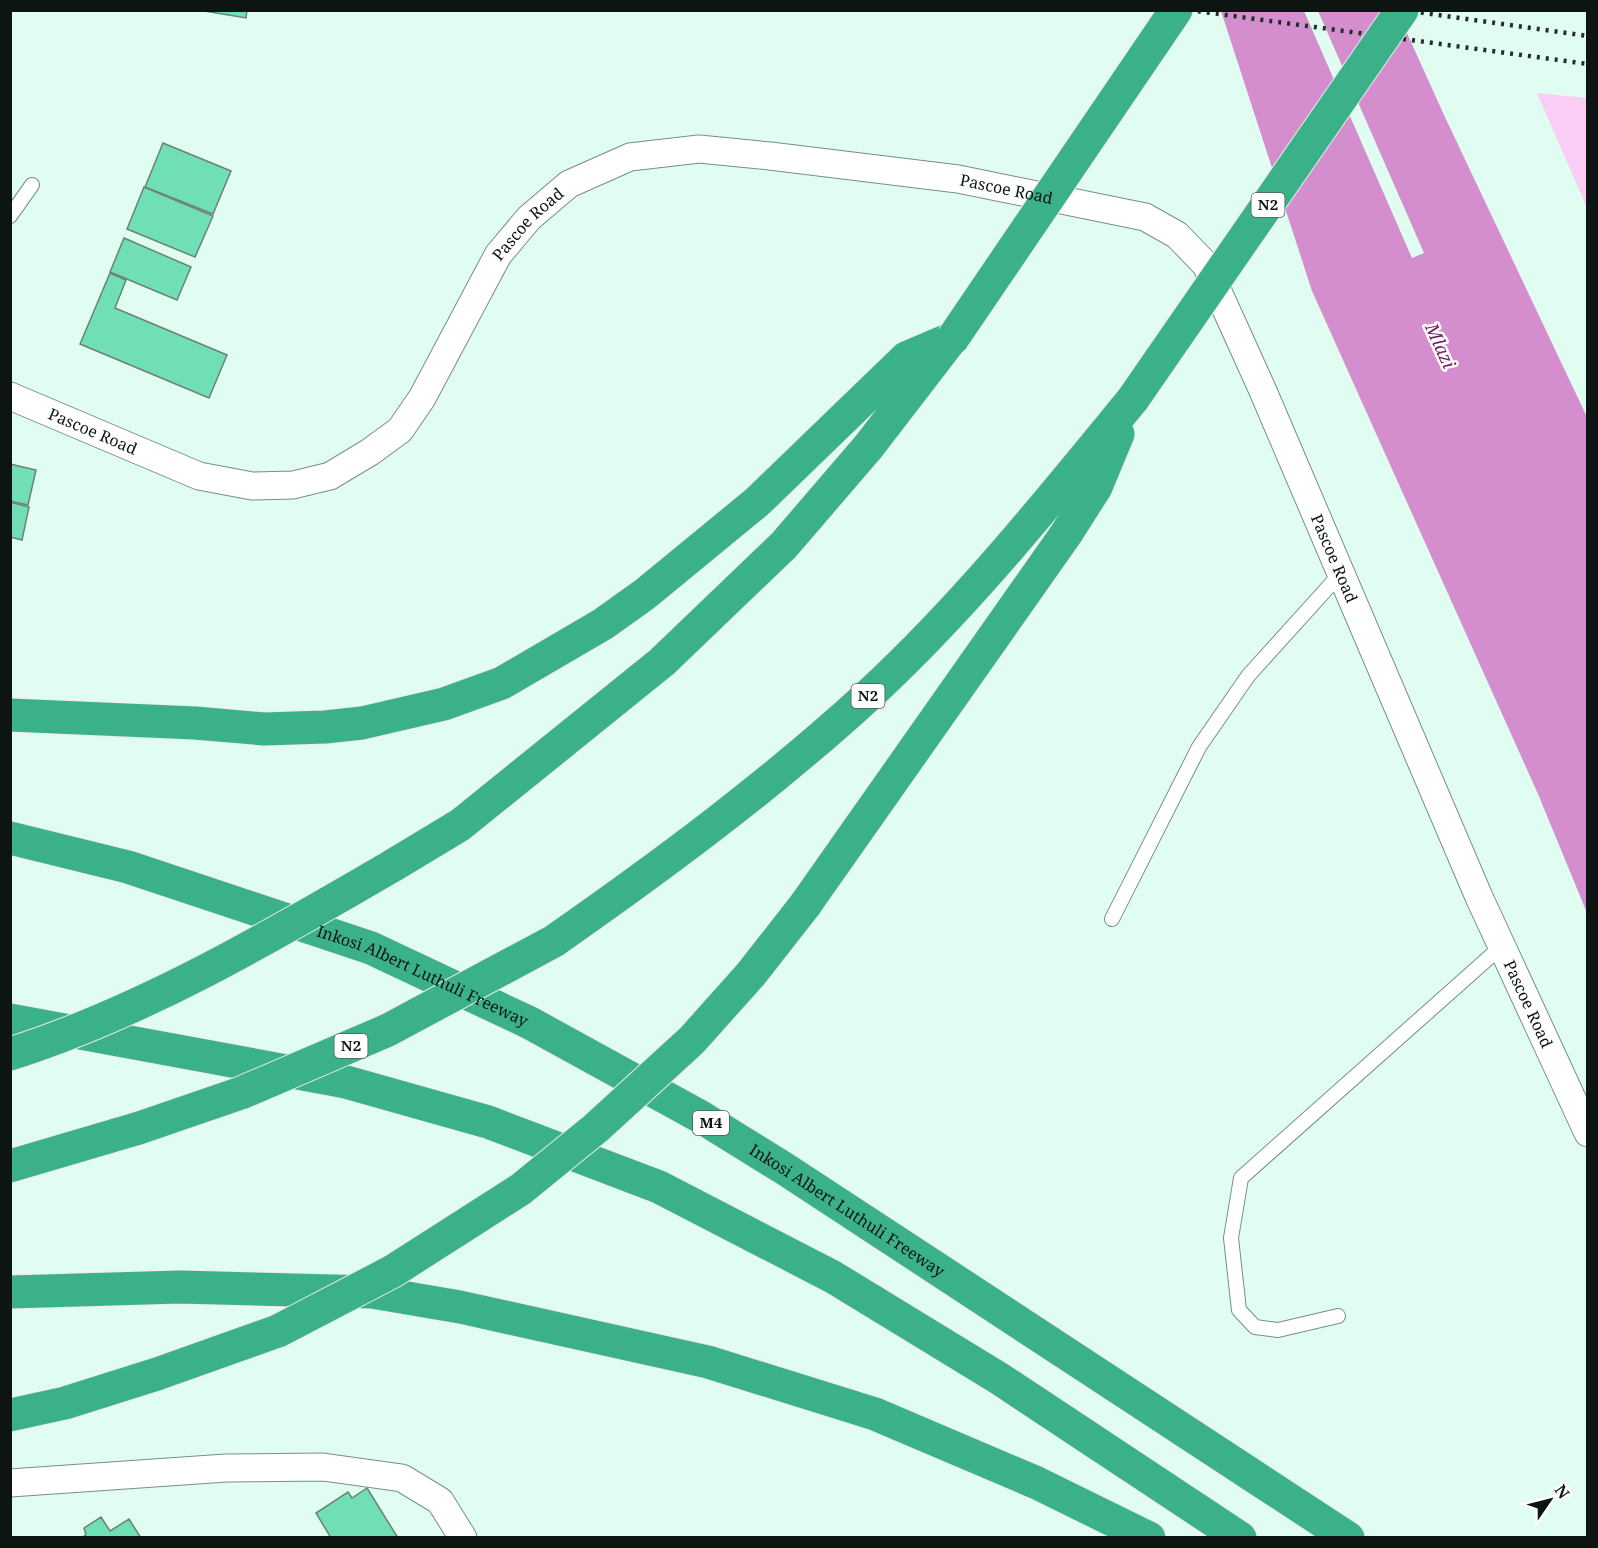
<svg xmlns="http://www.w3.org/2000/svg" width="1598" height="1548" font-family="'Noto Serif',serif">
	<rect width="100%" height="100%" fill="#e1fdf1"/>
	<polygon fill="#f9cdf4" points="1537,93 1587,98 1587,208"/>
	<polygon fill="#d48ecd" points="1221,11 1304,11 1412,258 1424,253 1318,11 1397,11 1444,115 1587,417 1587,913 1538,794 1312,291"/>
	<g fill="#70dfb6" stroke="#6a8378" stroke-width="1.5">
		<polygon points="198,10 247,10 246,18"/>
		<polygon points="163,143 231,171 213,214 145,187"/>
		<polygon points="144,187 213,216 195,257 127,229"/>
		<polygon points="124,238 191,267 177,300 110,272"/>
		<polygon points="110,273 126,280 115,308 227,355 209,398 80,344"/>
		<polygon points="10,464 36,470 28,505 10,501"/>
		<polygon points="10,502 29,507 22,540 10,537"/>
		<polygon points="367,1488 398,1538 331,1538 316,1513 348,1492 352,1498"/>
		<polygon points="101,1517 110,1531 129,1519 141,1538 81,1538 86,1535 84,1528"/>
	</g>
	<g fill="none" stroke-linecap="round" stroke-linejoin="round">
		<g stroke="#768f84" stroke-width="16">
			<g id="lane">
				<polyline points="10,216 32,185"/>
				<polyline points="1112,919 1199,747 1248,676 1341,573"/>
				<polyline points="1338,1316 1278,1330 1255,1327 1239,1310 1231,1238 1241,1178 1502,946"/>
			</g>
		</g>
		<g stroke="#768f84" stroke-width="29">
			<g id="street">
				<path id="s1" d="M10 396 199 476 252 486 293 485 330 476 370 452 400 430 422 398 498 255 529 218 569 184 630 157 699 149 770 156 958 179 1145 217 1177 235 1206 265 1263 391 1479 897 1588 1133"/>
				<polyline points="10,1483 226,1468 323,1467 402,1478 440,1501 463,1538"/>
			</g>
		</g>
		<g stroke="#ececec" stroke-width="35">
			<g id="highway">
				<polyline points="10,715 195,723 264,729 325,727 362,723 444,704 502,683 603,624 645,594 757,502 906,358 953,338"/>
				<path id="s2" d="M10 838 128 867 371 948 530 1023 701 1117 785 1169 1348 1538"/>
				<polyline points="392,866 460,825 662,662 784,545 869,446 952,338"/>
				<polyline points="805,905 1066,534 1096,487 1118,434"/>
				<path d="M554 941C664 864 772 784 871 693 967 604 1050 500 1133 399"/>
				<polyline points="10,1020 346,1082 488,1122 659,1187 833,1277 1000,1379 1240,1538"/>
				<polyline points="10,1166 139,1128"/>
				<polyline points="10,1292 180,1287 372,1292 460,1307 708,1362 875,1414 1037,1483 1149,1538"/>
				<polyline points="10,1415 65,1403 157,1374"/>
			</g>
		</g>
		<use href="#lane" stroke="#fff" stroke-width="14"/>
		<use href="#street" stroke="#fff" stroke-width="27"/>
		<use href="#highway" stroke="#3bb18a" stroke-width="33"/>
		<g stroke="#232e29" stroke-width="4.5" stroke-dasharray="3 6" stroke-linecap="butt">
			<polyline points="1189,10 1588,64"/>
			<polyline points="1403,10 1588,36"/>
		</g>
		<g stroke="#ececec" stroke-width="35" stroke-linecap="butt">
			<g id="highway-bridge">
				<polyline points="953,338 1176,10"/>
				<polyline points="1133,399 1402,10"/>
				<path d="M10 1054C143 1012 272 936 392 866"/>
				<polyline points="139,1128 241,1093 388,1030 554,941"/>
				<polyline points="157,1374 278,1331 393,1271 521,1189 596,1128 692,1040 751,974 805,905"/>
			</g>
		</g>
		<use href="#highway-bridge" stroke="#3bb18a" stroke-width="33"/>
	</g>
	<g text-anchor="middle" stroke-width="5" stroke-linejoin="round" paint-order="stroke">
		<g fill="#fff" stroke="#555b58" stroke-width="1.5">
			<rect x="1251.5" y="193" width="33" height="24" rx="4.5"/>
			<rect x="851.5" y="684" width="33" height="24" rx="4.5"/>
			<rect x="334.5" y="1034" width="33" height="24" rx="4.5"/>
			<rect x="693" y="1111" width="36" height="24" rx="4.5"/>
		</g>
		<g font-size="15" font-weight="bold" fill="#0c1511">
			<text x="1268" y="210">N2</text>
			<text x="868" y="701">N2</text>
			<text x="351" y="1051">N2</text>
			<text x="711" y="1128">M4</text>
		</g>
		<g font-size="16" fill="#0c1511" stroke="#fff">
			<text dy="6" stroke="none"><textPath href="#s1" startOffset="1170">Pascoe Road</textPath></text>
			<text dy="6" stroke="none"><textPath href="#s1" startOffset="666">Pascoe Road</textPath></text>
			<text dy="6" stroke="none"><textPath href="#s1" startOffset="90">Pascoe Road</textPath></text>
			<text dy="6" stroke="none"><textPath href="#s1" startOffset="1710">Pascoe Road</textPath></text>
			<text dy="6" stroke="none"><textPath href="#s2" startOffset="436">Inkosi Albert Luthuli Freeway</textPath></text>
			<text dy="6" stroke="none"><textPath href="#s1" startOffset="2196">Pascoe Road</textPath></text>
			<text dy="6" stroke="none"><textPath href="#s2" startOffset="922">Inkosi Albert Luthuli Freeway</textPath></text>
		</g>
		<g font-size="18" font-style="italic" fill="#711e6d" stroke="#fff">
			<text transform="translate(1440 346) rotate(66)" y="6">Mlazi</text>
		</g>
	</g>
	<rect width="1598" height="1548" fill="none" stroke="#0c1511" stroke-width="24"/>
	<g transform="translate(1550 1500) rotate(55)" stroke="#ffffff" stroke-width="4.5" paint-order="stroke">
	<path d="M0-4.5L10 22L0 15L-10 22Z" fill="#0c1511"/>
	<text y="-9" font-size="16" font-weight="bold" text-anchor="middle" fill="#0c1511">N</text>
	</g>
</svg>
